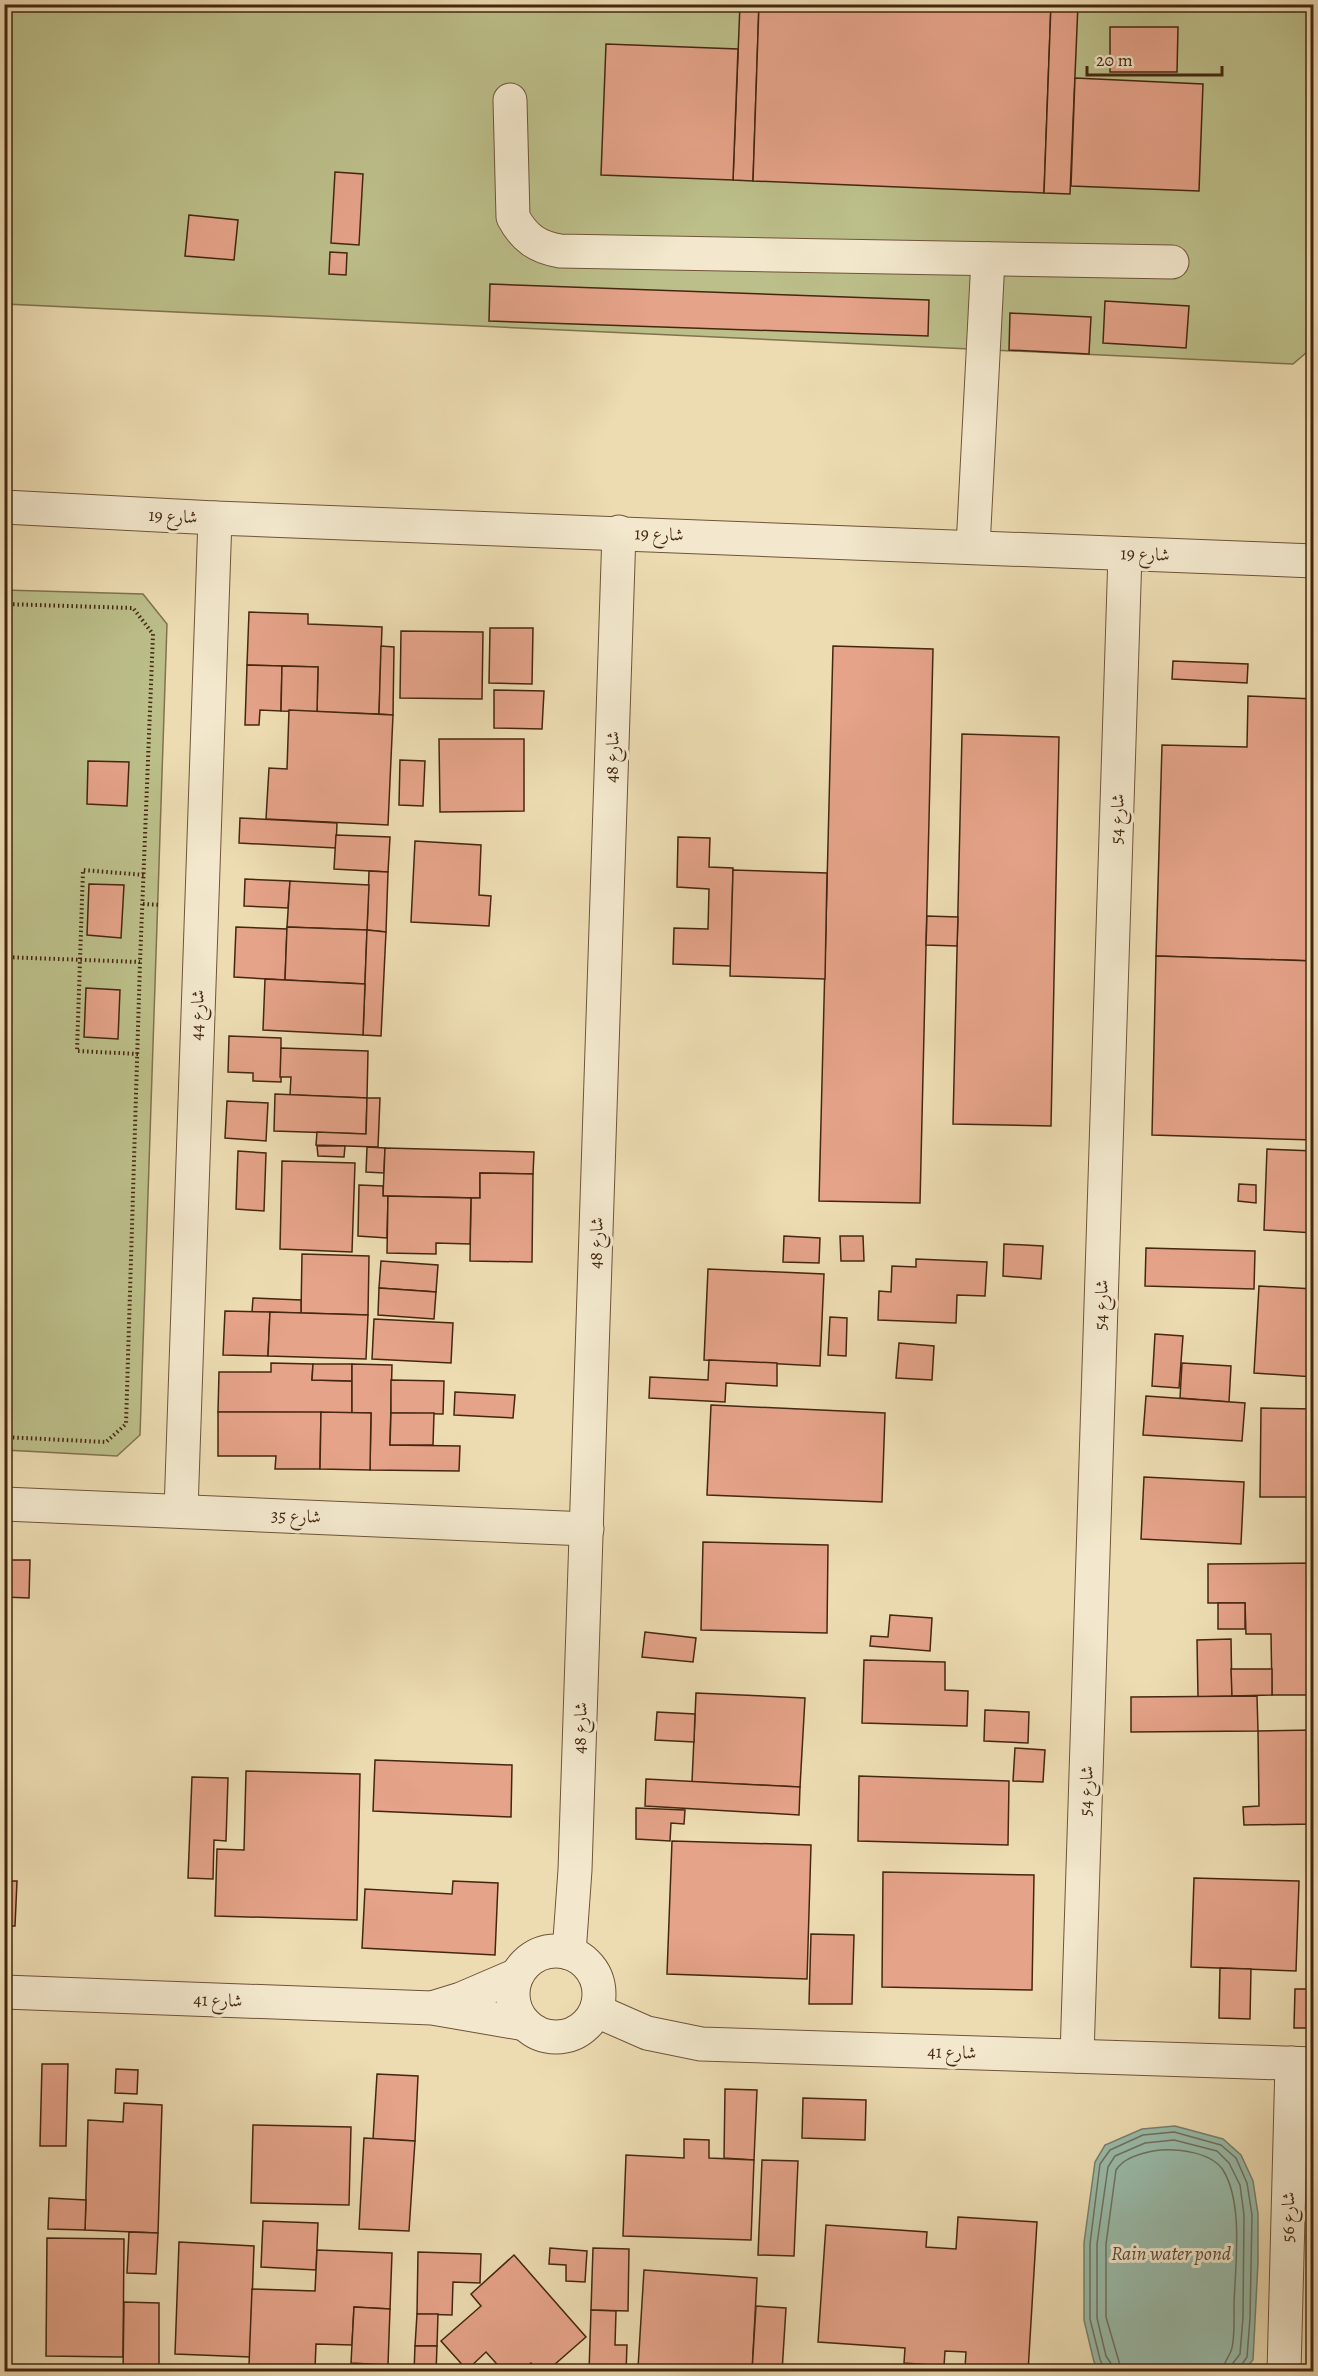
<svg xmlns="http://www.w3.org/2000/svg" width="1318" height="2376" font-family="Alegreya,Amiri,serif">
	<rect width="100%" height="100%" fill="#eddcb2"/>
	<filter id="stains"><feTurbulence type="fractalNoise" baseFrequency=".00333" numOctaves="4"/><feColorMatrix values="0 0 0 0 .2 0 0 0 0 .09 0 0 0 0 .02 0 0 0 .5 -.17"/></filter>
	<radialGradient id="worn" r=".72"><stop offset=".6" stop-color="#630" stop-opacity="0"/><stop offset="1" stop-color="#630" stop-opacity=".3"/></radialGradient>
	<g fill="#bcbf8a" stroke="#80734d" stroke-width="1.5">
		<polygon points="4,5 1313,5 1313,347 1293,364 5,304"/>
		<polygon points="4,590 143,594 167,624 140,1435 117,1456 5,1450"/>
	</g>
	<polygon fill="#99bcab" stroke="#77806d" stroke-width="1.5" points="1175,2126 1223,2139 1241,2155 1253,2181 1258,2214 1258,2262 1253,2360 1243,2371 1101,2371 1094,2362 1084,2320 1084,2243 1095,2162 1105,2145 1142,2129"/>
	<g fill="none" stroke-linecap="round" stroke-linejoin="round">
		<g stroke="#6f725e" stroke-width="1.5">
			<polyline points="1105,2372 1100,2359 1090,2319 1090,2244 1100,2164 1110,2150 1143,2135 1174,2132 1221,2145 1236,2158 1247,2183 1252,2215 1250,2318 1247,2357 1240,2367 1239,2372"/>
			<polyline points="1113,2372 1112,2365 1106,2356 1097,2318 1097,2244 1108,2167 1115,2156 1145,2143 1174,2140 1217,2151 1229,2163 1240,2185 1244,2215 1243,2317 1240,2354 1233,2363 1232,2372"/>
			<path d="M1122 2372 1106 2317V2244L1116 2170C1124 2157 1145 2152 1160 2150 1179 2149 1211 2152 1223 2170 1244 2204 1235 2267 1234 2305 1234 2317 1235 2341 1231 2351 1228 2359 1223 2362 1223 2372"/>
		</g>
	</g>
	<g fill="#e5a389" stroke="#452710" stroke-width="1.5">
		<polygon points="740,4 759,4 753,181 733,180"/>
		<polygon points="759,4 1051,4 1044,193 753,181"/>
		<polygon points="1051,4 1078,4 1070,194 1044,193"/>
		<polygon points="1110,27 1178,27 1177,72 1110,72"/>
		<polygon points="606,44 738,49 733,180 601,175"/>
		<polygon points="1075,78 1203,84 1199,191 1071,186"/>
		<polygon points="335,172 363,174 359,245 331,243"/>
		<polygon points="189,215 238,220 234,260 185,256"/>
		<polygon points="330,252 347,253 346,275 329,274"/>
		<polygon points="490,284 929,300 928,336 489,321"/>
		<polygon points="1105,301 1189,306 1186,348 1103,343"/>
		<polygon points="1010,313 1091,317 1089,354 1009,350"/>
		<polygon points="249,612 308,614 308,624 382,627 379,714 317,712 318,667 247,665"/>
		<polygon points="490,628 533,628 532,684 489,683"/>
		<polygon points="401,631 483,632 482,699 400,698"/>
		<polygon points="381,646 394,647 393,715 379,714"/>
		<polygon points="833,646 933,649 920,1203 819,1201"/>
		<polygon points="1173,661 1248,664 1247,683 1172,679"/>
		<polygon points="247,665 282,666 281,711 260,710 259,725 245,725"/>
		<polygon points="282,666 318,667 317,712 281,711"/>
		<polygon points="494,690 544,691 542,729 494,728"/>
		<polygon points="1248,696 1314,699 1314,961 1156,956 1162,745 1247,747"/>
		<polygon points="289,710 393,715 388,825 266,819 269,768 287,769"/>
		<polygon points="962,734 1059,737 1051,1126 953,1124"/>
		<polygon points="439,739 524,739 524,811 440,812"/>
		<polygon points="400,760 425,761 423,806 399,805"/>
		<polygon points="88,761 129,762 127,806 87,804"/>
		<polygon points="240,818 337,823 336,848 239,843"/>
		<polygon points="336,835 390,837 388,872 334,869"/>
		<polygon points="678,837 710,838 709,867 733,868 731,966 673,964 674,928 708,929 709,889 677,887"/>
		<polygon points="415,841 481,845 479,895 491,896 489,926 411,922"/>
		<polygon points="733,870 827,873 825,979 730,976"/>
		<polygon points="369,871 388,872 386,932 367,930"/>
		<polygon points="245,879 290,881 288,908 244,906"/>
		<polygon points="290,881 369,885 367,930 287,927"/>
		<polygon points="89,884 124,885 121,938 87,935"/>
		<polygon points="927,916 958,917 957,946 926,945"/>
		<polygon points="236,927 287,929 285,980 234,977"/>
		<polygon points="287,927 367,930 365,984 285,980"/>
		<polygon points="367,930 386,932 381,1036 363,1035"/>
		<polygon points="1156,956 1314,961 1314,1140 1152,1135"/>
		<polygon points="265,979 365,984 363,1035 263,1030"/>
		<polygon points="86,988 120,990 118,1039 84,1037"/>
		<polygon points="229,1036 281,1038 281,1082 253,1081 253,1073 228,1072"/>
		<polygon points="281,1048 368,1051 367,1098 290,1095 291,1077 280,1077"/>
		<polygon points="275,1094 367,1098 366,1134 274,1131"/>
		<polygon points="367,1098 380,1098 378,1147 316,1145 317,1132 366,1134"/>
		<polygon points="227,1101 268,1103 266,1141 225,1138"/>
		<polygon points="317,1146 345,1146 344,1157 318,1156"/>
		<polygon points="367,1147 385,1148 384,1173 366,1172"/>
		<polygon points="385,1148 534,1152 533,1174 480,1173 480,1198 383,1196"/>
		<polygon points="1267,1149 1314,1151 1314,1233 1264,1230"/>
		<polygon points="238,1151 266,1153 264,1211 236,1209"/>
		<polygon points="282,1161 355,1163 352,1252 280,1249"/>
		<polygon points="480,1173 533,1174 532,1262 470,1261 471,1198 480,1198"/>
		<polygon points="1239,1184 1256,1185 1256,1203 1238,1201"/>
		<polygon points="359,1185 383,1186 383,1196 388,1196 387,1238 358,1236"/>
		<polygon points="388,1196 471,1198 470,1244 436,1243 436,1254 387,1253"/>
		<polygon points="784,1236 820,1238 819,1263 783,1262"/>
		<polygon points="840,1236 863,1236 864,1261 841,1261"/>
		<polygon points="1004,1244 1043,1246 1041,1279 1003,1276"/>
		<polygon points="1146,1248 1255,1251 1254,1289 1145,1286"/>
		<polygon points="302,1254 369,1256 368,1315 301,1313"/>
		<polygon points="916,1259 987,1262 985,1296 957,1295 956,1323 878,1320 879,1291 891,1292 892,1266 916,1267"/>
		<polygon points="381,1261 438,1265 436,1292 379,1288"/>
		<polygon points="708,1269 824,1274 820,1366 704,1360"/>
		<polygon points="1259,1286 1314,1289 1314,1377 1254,1373"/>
		<polygon points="379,1288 436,1292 434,1319 378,1315"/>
		<polygon points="253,1298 301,1300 301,1313 252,1312"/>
		<polygon points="225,1311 270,1312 268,1356 223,1355"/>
		<polygon points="270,1312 368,1315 366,1359 268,1356"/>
		<polygon points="830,1317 847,1318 846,1356 828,1355"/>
		<polygon points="374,1319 453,1323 451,1363 372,1359"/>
		<polygon points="1155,1334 1183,1336 1179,1388 1152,1386"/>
		<polygon points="899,1343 934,1346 932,1380 896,1378"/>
		<polygon points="709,1360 777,1363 777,1386 726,1383 725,1402 649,1398 650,1377 708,1380"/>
		<polygon points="271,1363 313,1364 312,1380 352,1381 352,1413 218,1412 219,1372 271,1372"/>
		<polygon points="1182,1363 1231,1366 1229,1402 1180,1398"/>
		<polygon points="313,1364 352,1364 352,1381 312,1380"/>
		<polygon points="352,1364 392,1365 390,1445 460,1446 459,1471 370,1470 371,1413 352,1413"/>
		<polygon points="391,1380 444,1381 443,1414 391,1413"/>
		<polygon points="455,1392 515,1395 513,1418 454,1415"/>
		<polygon points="1146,1396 1245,1403 1242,1441 1143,1435"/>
		<polygon points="711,1405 885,1413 882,1502 707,1495"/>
		<polygon points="1261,1408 1314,1409 1314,1497 1260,1497"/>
		<polygon points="218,1412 321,1412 320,1469 275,1469 276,1456 218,1456"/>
		<polygon points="321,1412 371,1413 370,1470 320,1469"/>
		<polygon points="391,1413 434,1413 433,1445 390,1445"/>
		<polygon points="1144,1477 1244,1482 1241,1544 1141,1539"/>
		<polygon points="703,1542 828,1545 827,1633 701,1630"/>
		<polygon points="4,1560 30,1560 29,1598 4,1597"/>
		<polygon points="1314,1563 1314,1695 1272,1695 1271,1634 1246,1634 1245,1603 1208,1603 1208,1564"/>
		<rect x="1218" y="1603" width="27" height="26"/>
		<polygon points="890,1615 932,1618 930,1651 870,1646 871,1636 888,1637"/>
		<polygon points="4,1631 8,1631 4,1702"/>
		<polygon points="645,1632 696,1638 693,1662 642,1657"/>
		<polygon points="1231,1639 1232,1696 1198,1697 1197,1640"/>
		<polygon points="864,1660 945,1662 945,1690 968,1691 967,1726 862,1723"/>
		<polygon points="1231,1669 1272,1669 1272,1695 1232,1696"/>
		<polygon points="696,1693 805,1698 800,1787 692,1782"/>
		<polygon points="1257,1696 1258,1731 1131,1732 1131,1697"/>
		<polygon points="985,1710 1029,1712 1028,1743 984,1741"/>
		<polygon points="657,1712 695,1714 694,1742 655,1740"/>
		<polygon points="1314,1730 1314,1824 1244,1825 1243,1807 1259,1806 1258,1731"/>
		<polygon points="1015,1748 1045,1750 1043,1782 1013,1781"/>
		<polygon points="4,1757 7,1757 6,1849 4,1849"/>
		<polygon points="375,1760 512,1765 511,1817 373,1811"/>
		<polygon points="246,1771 360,1774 357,1920 215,1916 217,1849 244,1850"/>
		<polygon points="859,1776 1009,1781 1008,1845 858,1841"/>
		<polygon points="192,1777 228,1778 226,1841 214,1840 213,1879 188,1878"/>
		<polygon points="646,1779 800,1787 799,1815 645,1806"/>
		<polygon points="636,1808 685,1810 684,1824 671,1823 670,1841 636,1839"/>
		<polygon points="672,1841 811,1845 807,1979 667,1974"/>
		<polygon points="883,1872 1034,1875 1032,1990 882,1987"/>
		<polygon points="1312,1872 1314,1873 1314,1948 1311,1948"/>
		<polygon points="1194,1878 1299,1881 1296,1971 1191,1967"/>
		<polygon points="4,1881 17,1881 15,1926 4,1926"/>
		<polygon points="453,1881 498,1883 495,1955 362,1948 365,1889 452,1894"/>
		<polygon points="811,1934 854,1935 852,2004 809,2004"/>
		<polygon points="1220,1968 1251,1969 1250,2019 1219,2018"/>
		<polygon points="1295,1989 1314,1989 1314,2028 1294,2028"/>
		<polygon points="42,2064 68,2064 66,2146 40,2146"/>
		<polygon points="116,2069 138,2070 137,2094 115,2093"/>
		<polygon points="377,2074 418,2076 415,2141 373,2139"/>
		<polygon points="725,2089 757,2090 754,2160 724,2158"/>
		<polygon points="803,2098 866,2100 865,2140 802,2138"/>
		<polygon points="124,2103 162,2105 158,2233 85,2230 88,2120 123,2122"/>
		<polygon points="253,2125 351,2127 349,2205 251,2203"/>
		<polygon points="364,2138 415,2141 409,2231 359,2229"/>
		<polygon points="684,2139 709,2140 709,2158 754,2160 751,2240 623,2236 626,2155 684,2158"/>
		<polygon points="762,2160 798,2161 794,2256 758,2255"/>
		<polygon points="49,2198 86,2200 85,2230 48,2229"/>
		<polygon points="958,2217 1037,2222 1028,2372 965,2368 966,2352 945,2351 944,2366 904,2363 905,2348 818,2342 826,2225 927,2232 926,2247 956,2249"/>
		<polygon points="263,2221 318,2223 316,2270 261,2267"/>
		<polygon points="129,2232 158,2233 156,2274 127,2273"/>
		<polygon points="47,2238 124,2239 123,2357 46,2356"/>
		<polygon points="179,2242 254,2246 250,2357 175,2354"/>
		<polygon points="550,2248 587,2251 585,2282 566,2281 566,2265 549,2264"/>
		<polygon points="593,2248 629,2249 628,2311 591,2310"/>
		<polygon points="317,2250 392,2253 390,2309 354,2307 352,2345 316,2344 315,2368 249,2365 252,2289 315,2291"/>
		<polygon points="418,2252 481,2254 480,2283 453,2282 452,2315 417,2314"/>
		<polygon points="514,2255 586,2337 546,2372 539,2372 531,2363 521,2372 504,2372 486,2352 467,2370 441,2341 481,2306 471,2294"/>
		<polygon points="644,2270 757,2278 752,2372 698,2372 638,2368"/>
		<polygon points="124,2302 159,2303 159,2372 123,2372"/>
		<polygon points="756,2306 786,2308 782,2372 752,2372"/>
		<polygon points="354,2307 390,2309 388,2365 351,2363"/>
		<polygon points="591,2310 616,2311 615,2345 627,2345 626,2372 589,2372"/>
		<polygon points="417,2314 438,2314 437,2346 415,2346"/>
		<polygon points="415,2346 437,2346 436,2372 414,2372"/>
	</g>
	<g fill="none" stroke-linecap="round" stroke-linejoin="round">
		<g stroke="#6f5438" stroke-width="35">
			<g id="minor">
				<path d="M510 100 513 217C524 238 537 247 560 251L1172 262"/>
				<polyline points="4,507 215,518 1314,561"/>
				<polyline points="973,547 988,259"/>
				<polyline points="4,1504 587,1529"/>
				<polyline points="181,1511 215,518"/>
				<circle cx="556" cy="1994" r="43"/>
				<polyline points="569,1953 575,1870 619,532"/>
				<polyline points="4,1992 432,2008 525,2024"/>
				<polyline points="435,2007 461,1999 517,1975"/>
				<polyline points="597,2011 647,2033 701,2044 1314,2064"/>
				<polyline points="1077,2056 1125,554"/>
				<polyline points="1284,2372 1292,2063"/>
			</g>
		</g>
		<g stroke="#452710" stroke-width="4" stroke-dasharray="1.5 3" stroke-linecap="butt">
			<polyline points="4,604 133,608 153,634 140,962 126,1424 106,1442 4,1437"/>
			<polyline points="143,904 161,905"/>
			<polyline points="4,957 140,962"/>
			<polyline points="138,1054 77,1051 83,870 144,875"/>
		</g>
		<use href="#minor" stroke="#f3e8cd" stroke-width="33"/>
	</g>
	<g text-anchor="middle" stroke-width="6" stroke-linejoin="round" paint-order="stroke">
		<g font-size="18" fill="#452710" stroke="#f3e8cd">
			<text transform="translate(173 516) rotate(3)" y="6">شارع 19</text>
			<text transform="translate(659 534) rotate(2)" y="6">شارع 19</text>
			<text transform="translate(1145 554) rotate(2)" y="6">شارع 19</text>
			<text transform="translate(612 757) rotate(-88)" y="6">شارع 48</text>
			<text transform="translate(1117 819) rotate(-88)" y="6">شارع 54</text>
			<text transform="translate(197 1015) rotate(-88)" y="6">شارع 44</text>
			<text transform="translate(596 1243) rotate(-88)" y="6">شارع 48</text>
			<text transform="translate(1101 1305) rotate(-88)" y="6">شارع 54</text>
			<text transform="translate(296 1516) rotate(2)" y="6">شارع 35</text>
			<text transform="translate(580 1728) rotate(-88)" y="6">شارع 48</text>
			<text transform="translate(1086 1791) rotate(-88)" y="6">شارع 54</text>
			<text transform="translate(218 2000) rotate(2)" y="6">شارع 41</text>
			<text transform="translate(952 2052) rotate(2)" y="6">شارع 41</text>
			<text transform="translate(1288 2217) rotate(-89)" y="6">شارع 56</text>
		</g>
		<g font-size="20" font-style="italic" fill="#5a4c37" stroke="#f3e8cd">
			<text x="1171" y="2260">Rain water pond</text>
		</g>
	</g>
	<rect width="1318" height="2376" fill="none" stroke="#eddcb2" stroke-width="24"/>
	<rect x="6" y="6" width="1306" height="2364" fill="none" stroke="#452710" stroke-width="3"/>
	<rect x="12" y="12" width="1294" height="2352" fill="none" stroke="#452710" stroke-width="1.5"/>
	<path d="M1087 66v9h135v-9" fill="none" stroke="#452710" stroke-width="3"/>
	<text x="1096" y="66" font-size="18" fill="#452710" stroke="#f3e8cd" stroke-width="4.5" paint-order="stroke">20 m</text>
	<rect width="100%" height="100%" filter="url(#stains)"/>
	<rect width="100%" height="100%" fill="url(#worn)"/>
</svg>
